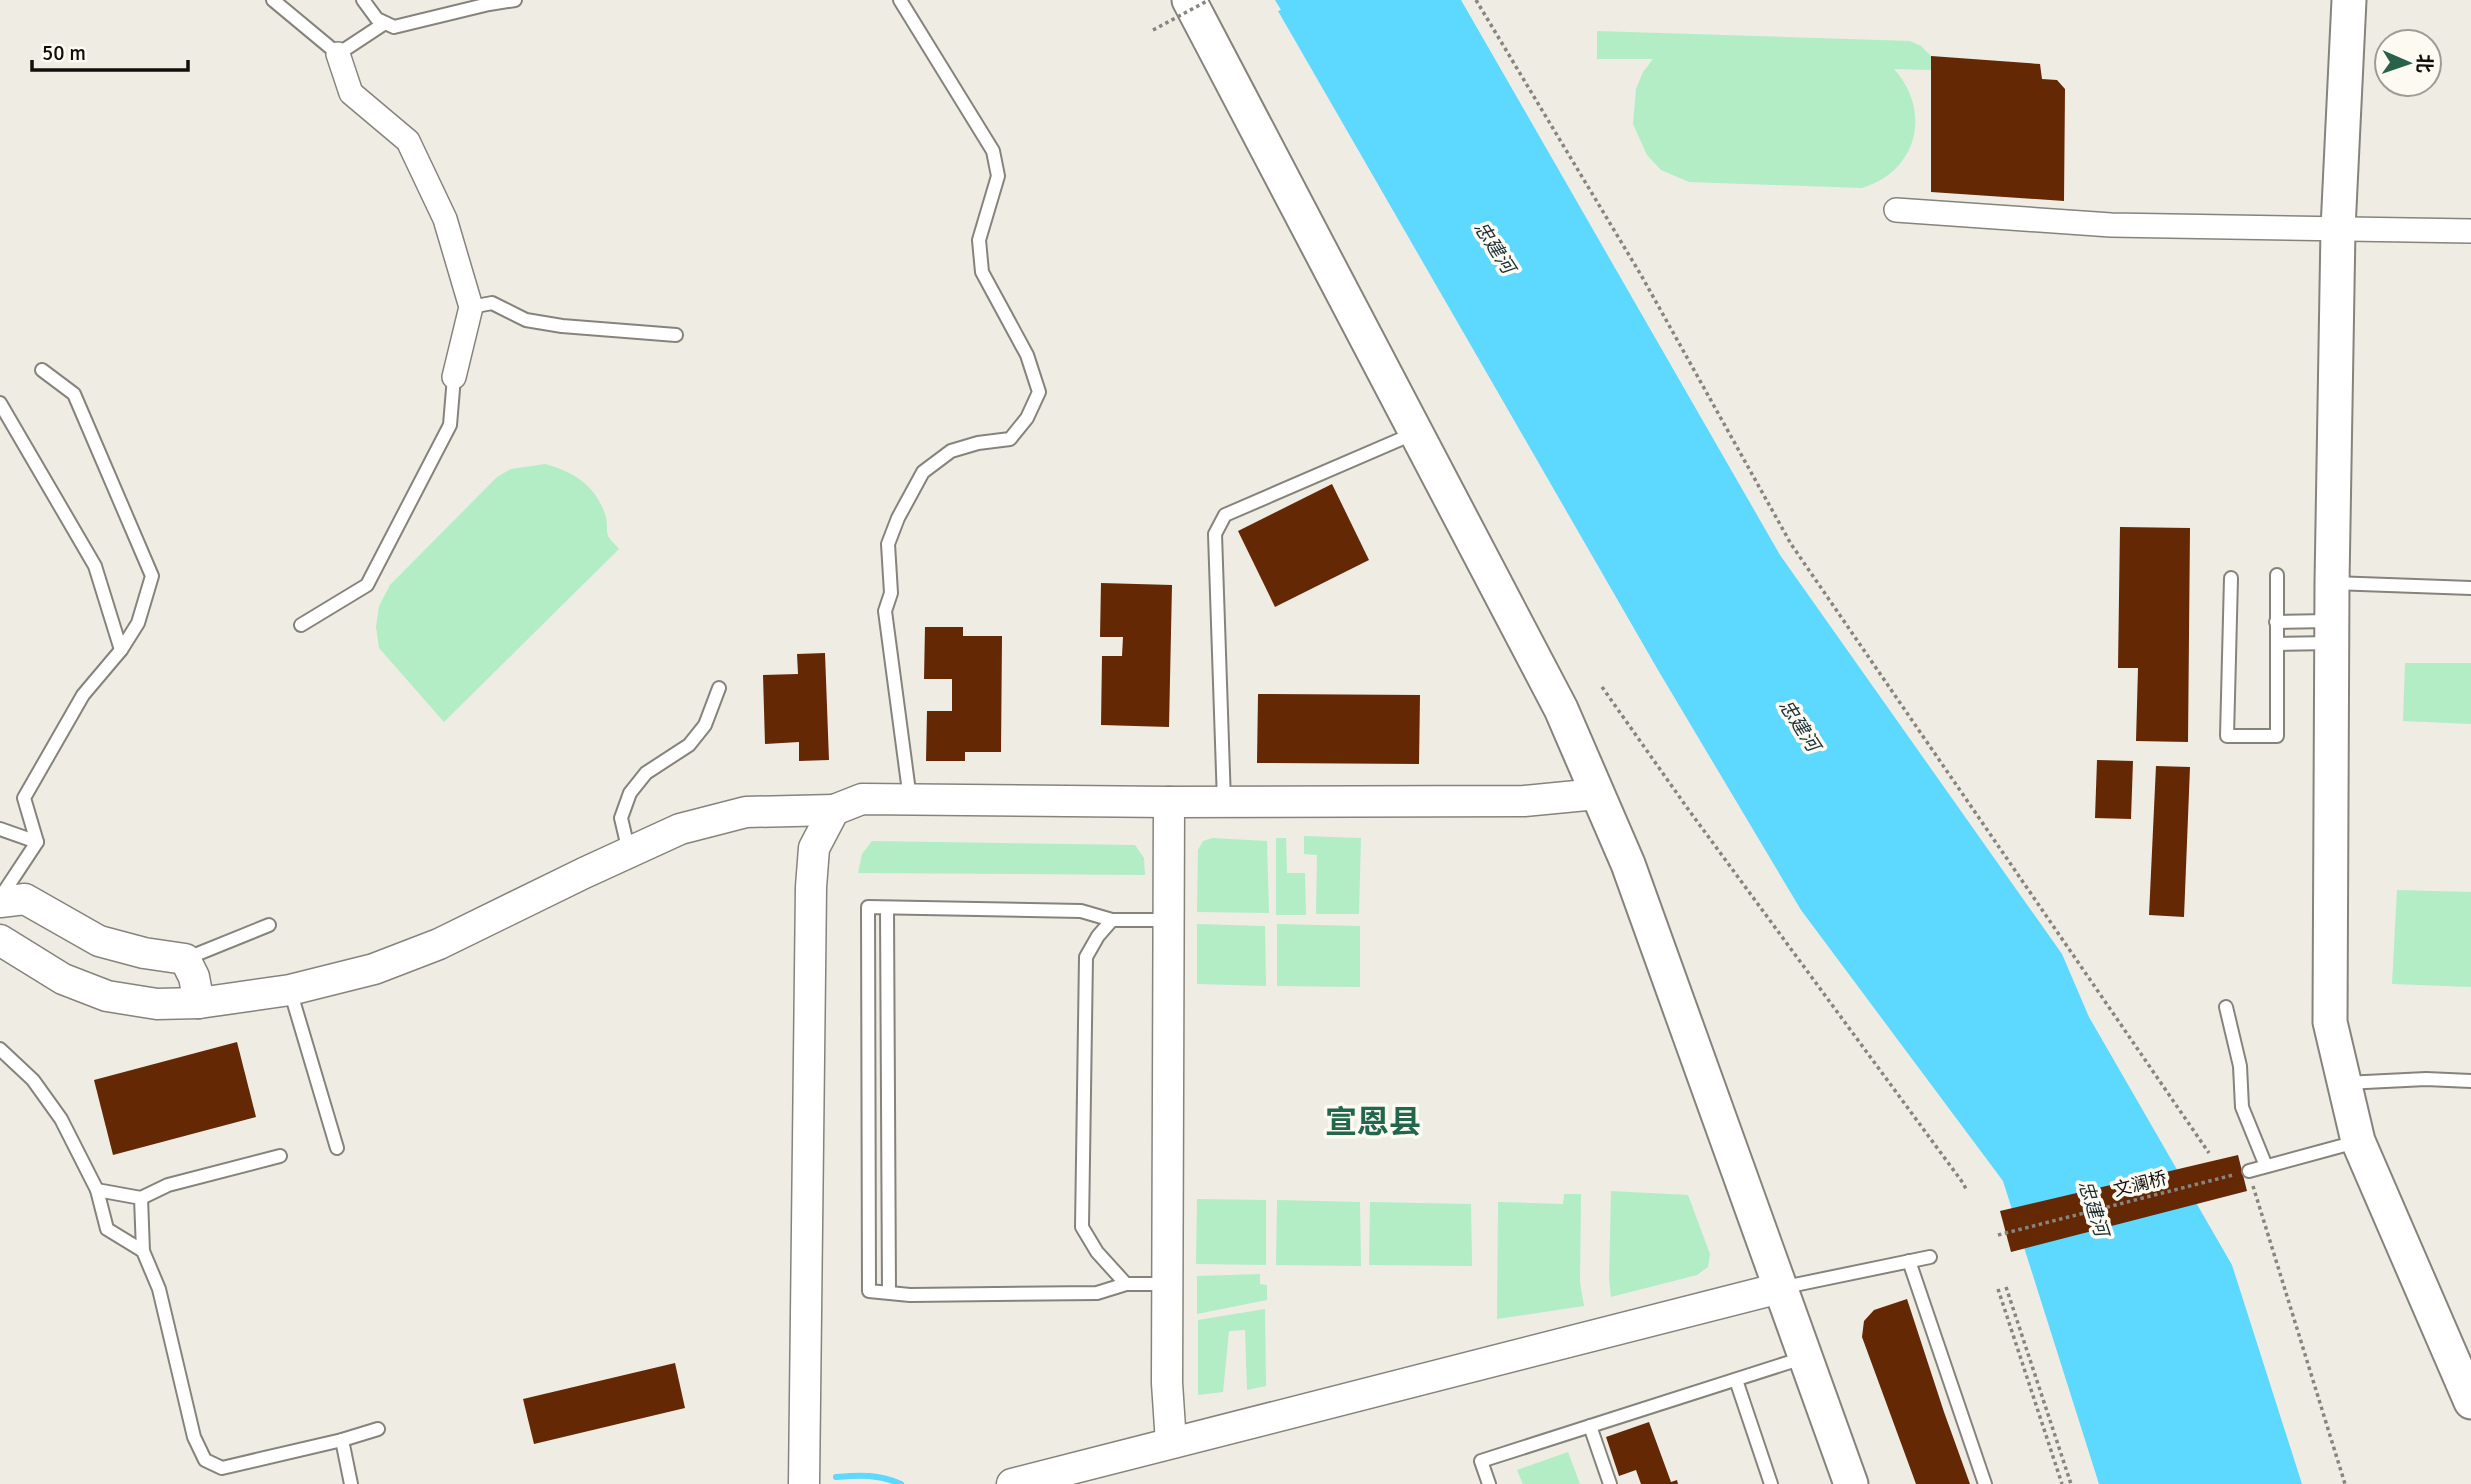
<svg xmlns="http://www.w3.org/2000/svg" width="2471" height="1484" font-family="Signika,'Noto Sans SC',sans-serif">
	<rect width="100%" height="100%" fill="#efece4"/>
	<g fill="#b2edc5">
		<path d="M1597 31 1910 41 1921 46 1931 56V70L1894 69C1932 111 1918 171 1862 188L1689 182 1661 170 1647 155 1633 124 1636 89 1643 72 1653 59H1597Z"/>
		<path d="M545 464C574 472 595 485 605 514 608 521 606 530 608 536 610 540 616 545 619 549L444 722 379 648 376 627 379 606 390 585 497 477 511 469Z"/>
		<polygon points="2405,663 2471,663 2471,724 2403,721"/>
		<polygon points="1304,836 1361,838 1359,914 1316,914 1317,855 1304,854"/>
		<polygon points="1212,838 1267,841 1269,913 1197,912 1198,850 1203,841"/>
		<polygon points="1276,838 1286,838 1287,873 1305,873 1306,915 1276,915"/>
		<polygon points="872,841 1135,845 1144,858 1145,875 858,873 862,854"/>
		<polygon points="2397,890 2471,892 2471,987 2392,984"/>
		<polygon points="1197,924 1265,926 1266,986 1197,984"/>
		<polygon points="1277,924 1360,926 1360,987 1277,986"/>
		<polygon points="1611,1191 1688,1195 1710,1254 1708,1267 1697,1275 1611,1297 1609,1279"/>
		<polygon points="1564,1194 1581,1194 1580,1282 1584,1306 1497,1319 1498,1202 1563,1204"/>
		<polygon points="1197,1199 1266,1200 1266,1265 1196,1264"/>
		<polygon points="1277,1200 1360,1202 1361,1266 1276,1265"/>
		<polygon points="1370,1202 1471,1204 1472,1266 1369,1265"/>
		<polygon points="1260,1274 1260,1284 1267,1285 1267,1300 1197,1314 1197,1276"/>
		<polygon points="1265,1309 1266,1386 1247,1390 1245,1330 1229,1331 1223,1392 1198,1395 1198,1320"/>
		<polygon points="1568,1452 1580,1484 1523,1484 1517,1470"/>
	</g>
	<polygon fill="#5dd8fe" points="1275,0 1461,0 1780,555 2062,954 2089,1017 2232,1265 2302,1484 2099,1484 2003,1181 1801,910 1658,670 1278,11 1281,10"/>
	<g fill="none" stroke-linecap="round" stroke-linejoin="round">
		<path stroke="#5dd8fe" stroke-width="6" d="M836 1477C860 1475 879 1474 901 1484"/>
	</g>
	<g fill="#642805">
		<polygon points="1931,56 2040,64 2042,79 2057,80 2065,89 2064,201 1931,192"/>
		<polygon points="1332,484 1369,560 1275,607 1238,531"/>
		<polygon points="2120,527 2190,528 2188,742 2136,741 2138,668 2118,668"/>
		<polygon points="1101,583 1172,585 1169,727 1101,725 1102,656 1122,656 1123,637 1100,637"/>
		<polygon points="925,627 963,627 963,636 1002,636 1001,752 965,752 965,761 926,761 927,711 952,711 952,679 924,679"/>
		<polygon points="825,653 829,760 799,761 799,742 765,744 763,675 798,674 797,654"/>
		<polygon points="1258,694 1420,695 1419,764 1257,763"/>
		<polygon points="2097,760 2133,761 2131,819 2095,818"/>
		<polygon points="2156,766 2190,767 2184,917 2149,915"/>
		<polygon points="237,1042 256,1117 113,1155 94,1080"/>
		<polygon points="2238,1155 2247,1191 2011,1252 2000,1211"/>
		<polygon points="1907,1299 1944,1412 1970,1484 1916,1484 1862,1337 1864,1321 1874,1310"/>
		<polygon points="675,1363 685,1408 534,1444 523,1399"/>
		<polygon points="1649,1422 1671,1482 1677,1480 1678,1484 1641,1484 1636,1470 1619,1476 1606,1437"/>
	</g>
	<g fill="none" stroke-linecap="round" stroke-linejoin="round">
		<g stroke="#86837c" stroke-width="16">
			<g id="service">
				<polyline points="273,0 338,54 385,23"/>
				<polyline points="363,0 377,19 394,27 489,4 515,0"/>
				<polyline points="900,0 993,151 998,176 979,240 982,272 1027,355 1039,392 1027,418 1010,439 978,443 951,451 923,472 898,518 888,544 891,593 885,611 910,799"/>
				<polyline points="471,307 492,303 526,320 562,326 676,335"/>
				<polyline points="0,403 95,566 121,650"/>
				<polyline points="2231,578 2227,736 2277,736 2277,575"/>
				<polyline points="2333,583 2471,588"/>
				<polyline points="2276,622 2329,621"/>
				<polyline points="301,625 367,585 450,425 454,377"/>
				<polyline points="2277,644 2332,643"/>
				<polyline points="1224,802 1215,534 1225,515 1415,433"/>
				<polyline points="0,829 37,842"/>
				<polyline points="629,852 621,818 630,793 646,773 689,745 705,725 719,688"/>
				<polyline points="0,898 37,842 24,798 83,695 121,650 138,623 152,576 74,394 42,370"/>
				<polyline points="887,908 889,1292"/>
				<polyline points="1112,920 1098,936 1086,957 1082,1227 1097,1252 1126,1284"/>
				<polyline points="185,959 269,925"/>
				<polyline points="290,990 337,1148"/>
				<polyline points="2226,1007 2240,1066 2242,1107 2266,1166"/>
				<polyline points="0,1049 33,1080 61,1119 97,1190 107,1229 143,1251 159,1289 194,1437 205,1460 222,1468 342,1440 378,1429"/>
				<polyline points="2345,1083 2426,1079 2471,1081"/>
				<polyline points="2249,1171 2356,1142"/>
				<polyline points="97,1190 141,1198 143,1251"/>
				<polyline points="141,1198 168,1185 280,1156"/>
				<polyline points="1909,1261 1985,1484"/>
				<polyline points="1167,1284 1126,1284 1097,1293 910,1295 869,1291 868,907 1081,911 1112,920 1169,920"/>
				<polyline points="1780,1288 1930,1257"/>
				<polyline points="1736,1380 1771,1484"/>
				<polyline points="1590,1426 1610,1484"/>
				<polyline points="342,1440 351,1484"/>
				<polyline points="1489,1484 1481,1461 1806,1357"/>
			</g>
		</g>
		<g stroke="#86837c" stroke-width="26">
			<g id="minor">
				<polyline points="338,54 351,93 408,141 445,219 471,307 454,377"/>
				<polyline points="1896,210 2111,225 2471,231"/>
			</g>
		</g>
		<g stroke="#86837c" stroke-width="33">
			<g id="tertiary">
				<polyline points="1169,802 1167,1383 1171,1443"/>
				<polyline points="0,902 25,899 99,941 144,953 185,959 194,977 199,1003"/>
				<polyline points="0,940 63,979 107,996 157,1004 199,1003 290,990 374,969 439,944 584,873 680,829 746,812 834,810"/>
				<polyline points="804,1484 811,887 814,848 834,810 862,799 1169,802 1524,801 1597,794"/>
				<polyline points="1012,1484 1780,1288"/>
			</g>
		</g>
		<g stroke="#86837c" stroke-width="37">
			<g id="secondary">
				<polyline points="1189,0 1561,709 1628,864 1851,1484"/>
				<polyline points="2349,0 2338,229 2332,583 2330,1022 2358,1141 2471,1402"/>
			</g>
		</g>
		<g stroke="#878580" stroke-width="3.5" stroke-dasharray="3.5 3.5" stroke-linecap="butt">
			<polyline points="1476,0 1641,275 1791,544 2209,1153"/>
			<polyline points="1602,687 1688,809 1963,1183 1966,1189"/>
			<polyline points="2253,1186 2345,1484"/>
			<polyline points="1998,1235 2233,1175"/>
			<polyline points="2006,1287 2071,1484"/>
			<polyline points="1998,1289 2062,1484"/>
		</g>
		<use href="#service" stroke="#fff" stroke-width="12"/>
		<use href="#minor" stroke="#fff" stroke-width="23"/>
		<use href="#tertiary" stroke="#fff" stroke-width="30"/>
		<use href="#secondary" stroke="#fff" stroke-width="33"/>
		<polyline stroke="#878580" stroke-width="3.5" stroke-dasharray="3.5 3.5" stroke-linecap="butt" points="1153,30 1209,0"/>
	</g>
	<g text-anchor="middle" stroke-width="7" stroke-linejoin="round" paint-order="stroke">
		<g font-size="18" fill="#100f0c" stroke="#fdfaf2">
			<text transform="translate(2140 1184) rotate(-14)" y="6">文澜桥</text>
		</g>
		<g font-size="19" font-style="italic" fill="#182d35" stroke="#fdfaf2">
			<text transform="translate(1495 247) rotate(57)" y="7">忠建河</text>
			<text transform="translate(1800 725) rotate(57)" y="7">忠建河</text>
			<text transform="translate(2094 1208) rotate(72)" y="7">忠建河</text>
		</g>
		<g font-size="32" font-weight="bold" fill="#22664d" stroke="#fdfaf2">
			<text x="1373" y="1133">宣恩县</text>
		</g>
	</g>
	<g transform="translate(2408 63) rotate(92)"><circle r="33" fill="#fdfaf2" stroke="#9e9c96" stroke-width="2"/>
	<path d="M0-5L12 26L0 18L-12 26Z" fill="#28624b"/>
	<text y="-10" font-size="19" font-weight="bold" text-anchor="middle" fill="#100f0c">北</text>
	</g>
	<path d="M32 60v10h156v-10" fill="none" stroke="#100f0c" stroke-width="3.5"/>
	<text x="42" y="60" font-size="21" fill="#100f0c" stroke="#fdfaf2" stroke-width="5" paint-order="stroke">50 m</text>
</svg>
